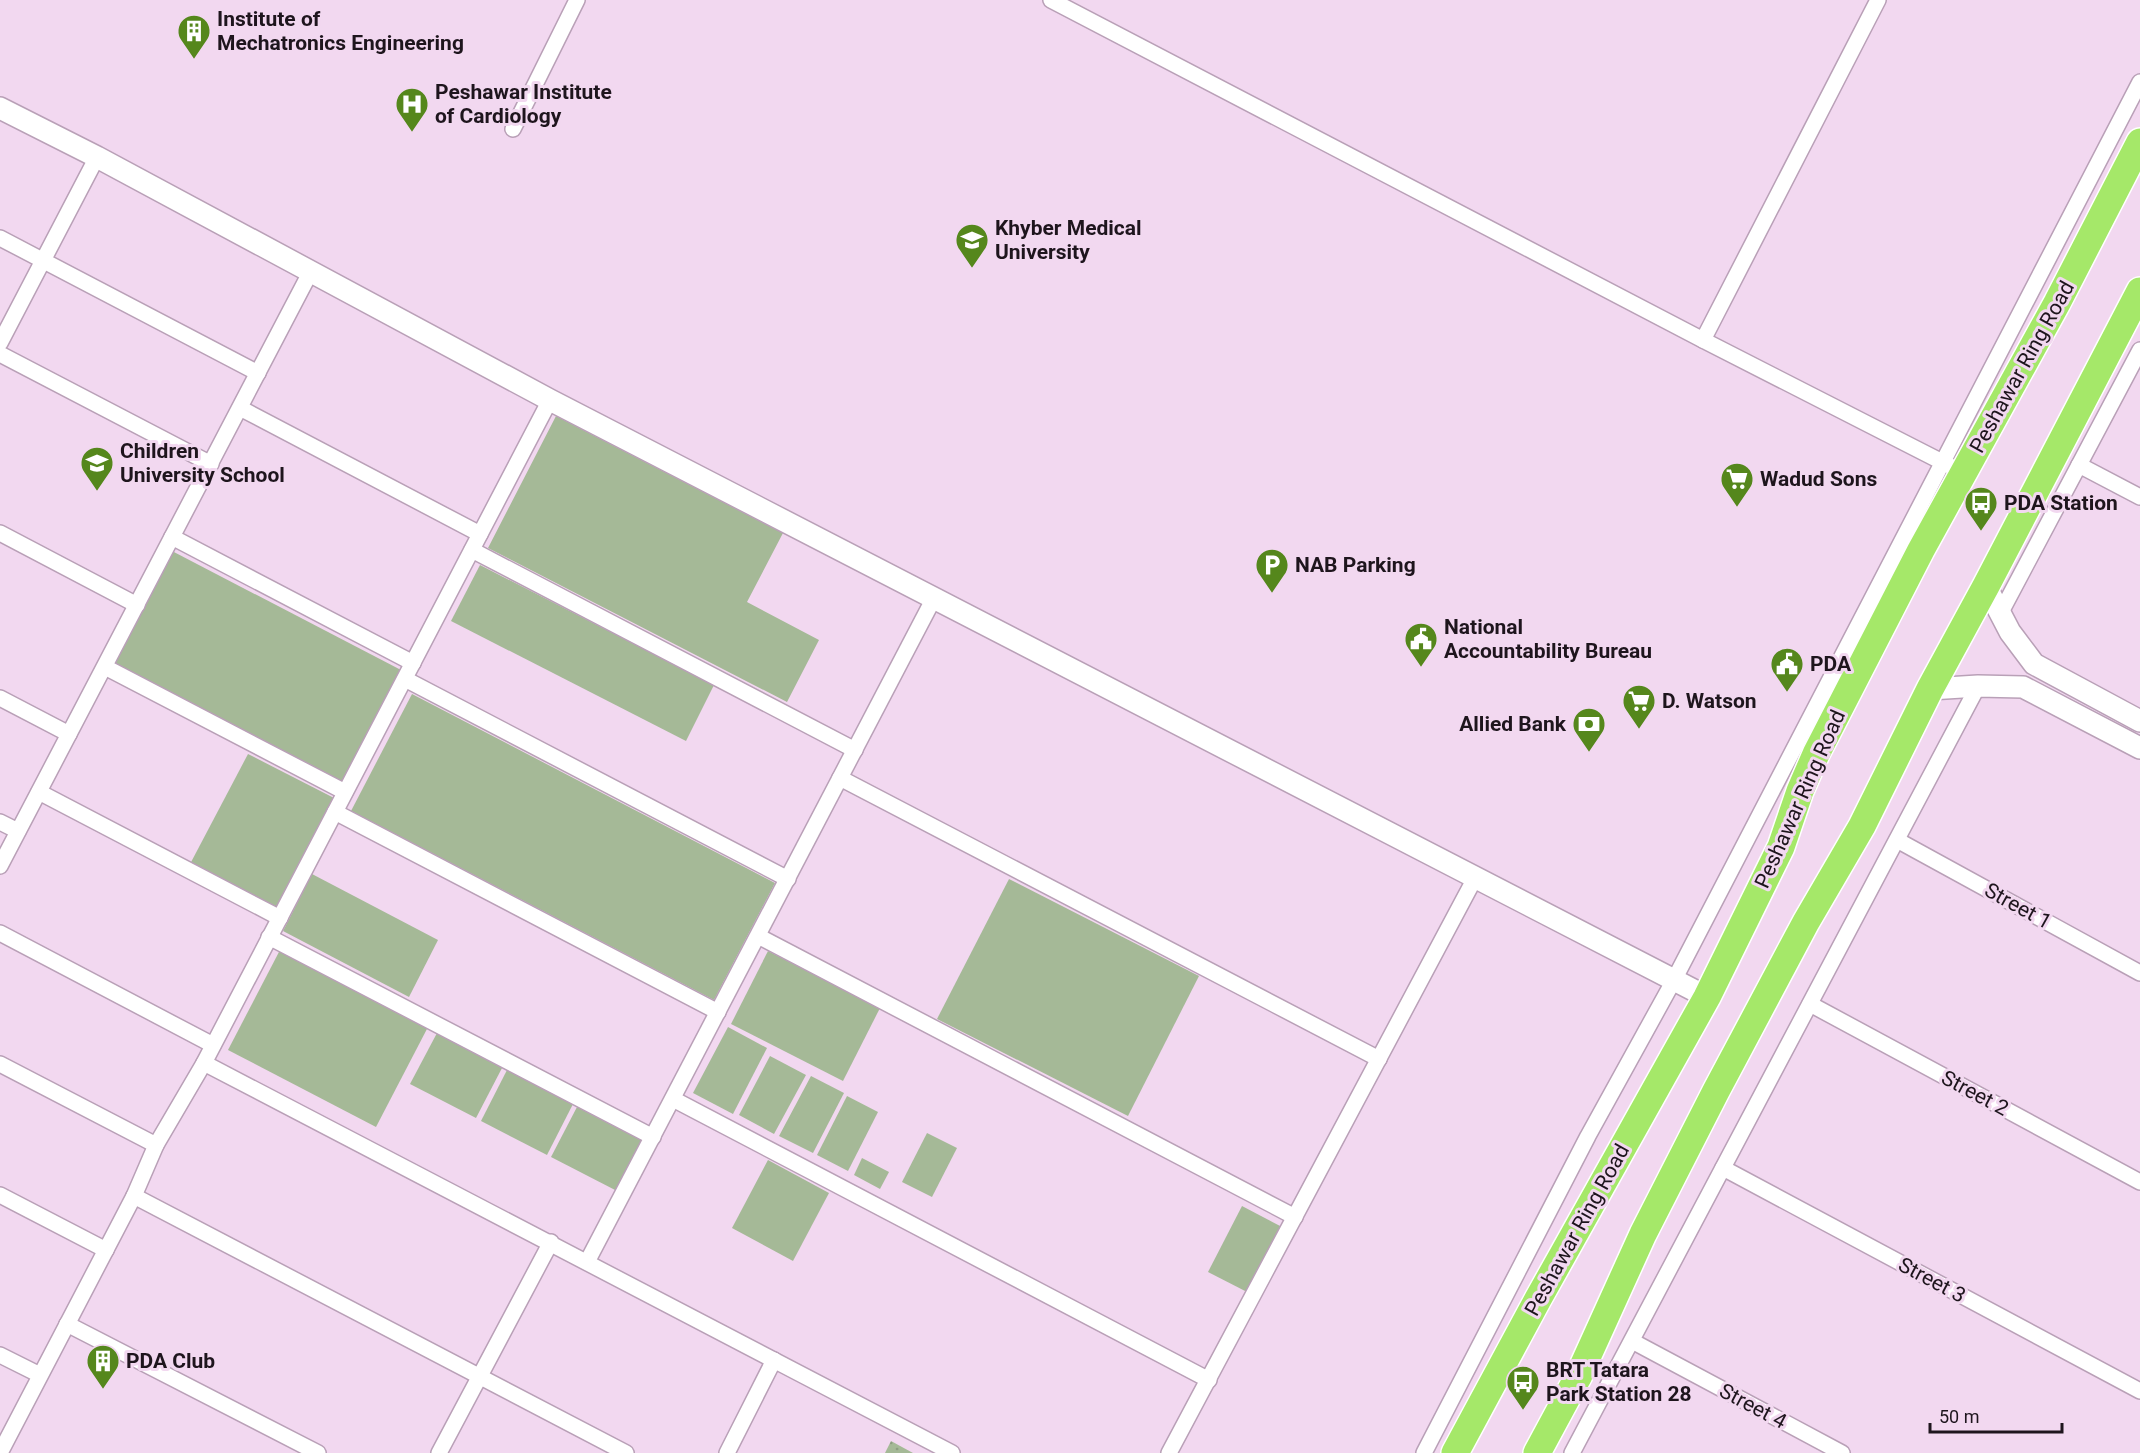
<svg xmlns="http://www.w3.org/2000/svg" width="2140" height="1453" font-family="Roboto,sans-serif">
	<defs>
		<pattern id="park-dots" width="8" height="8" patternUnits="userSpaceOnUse" patternTransform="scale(1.5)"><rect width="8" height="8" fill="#a5b997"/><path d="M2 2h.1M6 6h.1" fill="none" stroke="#8e9e82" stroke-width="1.8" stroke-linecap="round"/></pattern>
	</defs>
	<rect width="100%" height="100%" fill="#f2d8f0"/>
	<g fill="#a5b997">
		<polygon points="556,416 783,533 747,602 819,640 787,702 488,548"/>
		<polygon points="172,551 401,670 342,784 113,664"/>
		<polygon points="480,565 714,685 686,741 451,621"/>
		<polygon points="412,694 775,883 714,1000 351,811"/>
		<polygon points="248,754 336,799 277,912 189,866"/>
		<polygon points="312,874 438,940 409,997 283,931"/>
		<polygon points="1009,879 1199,976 1128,1116 937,1019"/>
		<polygon points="280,950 428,1027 376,1127 228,1050"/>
		<polygon points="768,951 880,1008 843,1081 731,1024"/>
		<polygon points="728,1027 767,1048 733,1114 693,1093"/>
		<polygon points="437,1033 502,1068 476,1118 410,1084"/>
		<polygon points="770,1056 806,1075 774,1134 739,1115"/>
		<polygon points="507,1070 573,1104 547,1155 481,1121"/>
		<polygon points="811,1076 844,1093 813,1153 779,1136"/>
		<polygon points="847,1096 878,1112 848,1171 817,1155"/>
		<polygon points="577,1107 643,1141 617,1191 551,1157"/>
		<polygon points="927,1133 957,1148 932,1197 902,1182"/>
		<polygon points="862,1158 889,1172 880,1189 854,1175"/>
		<polygon points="768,1160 829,1193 793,1261 732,1228"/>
		<polygon points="1242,1206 1282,1227 1249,1293 1208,1272"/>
	</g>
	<polygon fill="url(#park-dots)" points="891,1441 913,1453 885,1453"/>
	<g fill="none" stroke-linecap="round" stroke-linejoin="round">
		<g stroke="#b9a0b7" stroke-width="18">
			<g id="street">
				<polyline points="1051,0 1703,340 1950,466"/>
				<polyline points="513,129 577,0"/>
				<polyline points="0,238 258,373"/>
				<polyline points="1703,340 1878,0"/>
				<polyline points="0,343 97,157"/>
				<polyline points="0,354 211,464"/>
				<polyline points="240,408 480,534"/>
				<polyline points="2079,465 2140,497"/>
				<polyline points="0,533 137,605"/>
				<polyline points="172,537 413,663"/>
				<polyline points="472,550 855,750"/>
				<polyline points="2000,614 2140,350"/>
				<polyline points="105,667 345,792"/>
				<polyline points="405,679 788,879"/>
				<polyline points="0,698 69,734"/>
				<polyline points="840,778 1379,1059"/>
				<polyline points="39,792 280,918"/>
				<polyline points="335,812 718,1012"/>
				<polyline points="0,822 18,831"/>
				<polyline points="1897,840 2140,973"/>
				<polyline points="0,866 311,271"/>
				<polyline points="0,933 213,1045"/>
				<polyline points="758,936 1295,1217"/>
				<polyline points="269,937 653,1137"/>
				<polyline points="1810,1004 2140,1182"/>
				<polyline points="204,1063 952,1453"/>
				<polyline points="0,1064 156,1145"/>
				<polyline points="673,1099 1209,1380"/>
				<polyline points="1723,1168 2140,1391"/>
				<polyline points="0,1195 106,1250"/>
				<polyline points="134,1196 626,1453"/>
				<polyline points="587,1262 934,598"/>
				<polyline points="67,1324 318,1453"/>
				<polyline points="1632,1341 1842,1453"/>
				<polyline points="0,1355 40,1375"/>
				<polyline points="0,1453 134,1196 156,1145 204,1063 550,400"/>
				<polyline points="439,1453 551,1242"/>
				<polyline points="727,1453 774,1360"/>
				<polyline points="1169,1453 1475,878"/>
				<polyline points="1424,1453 1588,1136 1674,980 2140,82"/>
				<polyline points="1572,1453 1978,686"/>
			</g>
		</g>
		<g stroke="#b9a0b7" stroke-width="24">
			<g id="secondary">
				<polyline points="0,108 97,157 550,400 1707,997"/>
				<polyline points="1986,586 2010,632 2034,664 2140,721"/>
				<polyline points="1930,689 1978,686 2023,687 2140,748"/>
			</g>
		</g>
		<g stroke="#fff" stroke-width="30">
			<g id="highway">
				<polyline points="1455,1453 1538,1299 1707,997 1781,847 1800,791 1816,754 1921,550 2057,303 2140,142"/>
				<polyline points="1537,1453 1579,1375 1643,1234 1716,1091 1806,922 1862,826 1930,689 1986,586 2140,291"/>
			</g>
		</g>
		<use href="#street" stroke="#fff" stroke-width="15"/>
		<use href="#secondary" stroke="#fff" stroke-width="21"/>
		<use href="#highway" stroke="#a5e869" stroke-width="27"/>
	</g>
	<defs>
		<g id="building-pin" transform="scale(1.725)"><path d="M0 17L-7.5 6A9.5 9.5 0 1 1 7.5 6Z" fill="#55871c" stroke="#f2d8f0"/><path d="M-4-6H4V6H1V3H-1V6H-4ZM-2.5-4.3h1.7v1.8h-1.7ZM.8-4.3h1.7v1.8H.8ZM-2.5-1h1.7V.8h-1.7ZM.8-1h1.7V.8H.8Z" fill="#fff"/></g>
		<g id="hospital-pin" transform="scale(1.725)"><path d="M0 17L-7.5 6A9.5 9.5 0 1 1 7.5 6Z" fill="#55871c" stroke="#f2d8f0"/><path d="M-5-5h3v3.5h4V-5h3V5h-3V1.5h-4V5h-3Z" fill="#fff"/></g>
		<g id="university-pin" transform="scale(1.725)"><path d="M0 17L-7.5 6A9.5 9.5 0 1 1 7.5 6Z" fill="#55871c" stroke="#f2d8f0"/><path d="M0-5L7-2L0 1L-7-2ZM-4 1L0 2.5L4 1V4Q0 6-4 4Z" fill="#fff"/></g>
		<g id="school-pin" transform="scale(1.725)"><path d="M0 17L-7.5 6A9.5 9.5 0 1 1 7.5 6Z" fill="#55871c" stroke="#f2d8f0"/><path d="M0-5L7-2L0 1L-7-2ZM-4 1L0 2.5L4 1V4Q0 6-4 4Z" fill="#fff"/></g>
		<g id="supermarket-pin" transform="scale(1.725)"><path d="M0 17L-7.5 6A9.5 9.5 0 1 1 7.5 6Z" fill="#55871c" stroke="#f2d8f0"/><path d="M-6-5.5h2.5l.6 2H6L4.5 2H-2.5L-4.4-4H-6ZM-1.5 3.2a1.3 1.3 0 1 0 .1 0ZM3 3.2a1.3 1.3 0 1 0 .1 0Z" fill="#fff"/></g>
		<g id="bus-pin" transform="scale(1.725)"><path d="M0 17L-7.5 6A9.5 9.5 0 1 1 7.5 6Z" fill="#55871c" stroke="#f2d8f0"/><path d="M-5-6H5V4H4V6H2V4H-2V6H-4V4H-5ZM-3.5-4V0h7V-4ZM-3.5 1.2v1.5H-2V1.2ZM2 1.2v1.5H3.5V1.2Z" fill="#fff"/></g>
		<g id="parking-pin" transform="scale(1.725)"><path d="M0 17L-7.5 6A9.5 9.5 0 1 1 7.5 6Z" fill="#55871c" stroke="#f2d8f0"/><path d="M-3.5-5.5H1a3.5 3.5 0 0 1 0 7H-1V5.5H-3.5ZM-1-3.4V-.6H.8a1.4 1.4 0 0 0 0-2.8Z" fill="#fff"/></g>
		<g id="civic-pin" transform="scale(1.725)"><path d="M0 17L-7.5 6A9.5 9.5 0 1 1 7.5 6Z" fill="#55871c" stroke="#f2d8f0"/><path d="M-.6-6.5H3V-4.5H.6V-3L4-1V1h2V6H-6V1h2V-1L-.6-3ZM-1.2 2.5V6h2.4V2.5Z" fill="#fff"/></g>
		<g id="bank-pin" transform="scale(1.725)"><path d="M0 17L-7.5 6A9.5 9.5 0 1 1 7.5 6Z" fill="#55871c" stroke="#f2d8f0"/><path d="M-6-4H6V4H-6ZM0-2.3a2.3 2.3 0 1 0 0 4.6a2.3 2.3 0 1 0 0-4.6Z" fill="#fff"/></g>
	</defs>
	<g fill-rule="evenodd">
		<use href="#building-pin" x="194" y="31"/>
		<use href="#hospital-pin" x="412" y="104"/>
		<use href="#university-pin" x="972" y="240"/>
		<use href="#school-pin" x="97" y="463"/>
		<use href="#supermarket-pin" x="1737" y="479"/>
		<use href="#bus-pin" x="1981" y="503"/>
		<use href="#parking-pin" x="1272" y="565"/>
		<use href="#civic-pin" x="1421" y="639"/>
		<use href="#civic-pin" x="1787" y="664"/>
		<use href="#supermarket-pin" x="1639" y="701"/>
		<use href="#bank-pin" x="1589" y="724"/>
		<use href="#building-pin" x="103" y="1361"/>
		<use href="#bus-pin" x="1523" y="1382"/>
	</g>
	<g text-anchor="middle" stroke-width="6" stroke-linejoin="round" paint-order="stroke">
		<g font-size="21" font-weight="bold" fill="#1e151d" stroke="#f2d8f0" text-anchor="start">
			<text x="217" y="26">Institute of<tspan x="217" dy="24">Mechatronics Engineering</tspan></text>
			<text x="435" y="99">Peshawar Institute<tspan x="435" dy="24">of Cardiology</tspan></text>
			<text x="995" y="235">Khyber Medical<tspan x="995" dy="24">University</tspan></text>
			<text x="120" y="458">Children<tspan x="120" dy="24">University School</tspan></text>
			<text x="1760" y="486">Wadud Sons</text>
			<text x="2004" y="510">PDA Station</text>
			<text x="1295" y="572">NAB Parking</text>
			<text x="1444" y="634">National<tspan x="1444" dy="24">Accountability Bureau</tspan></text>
			<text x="1810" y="671">PDA</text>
			<text x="1662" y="708">D. Watson</text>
			<text x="1566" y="731" text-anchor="end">Allied Bank</text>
			<text x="126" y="1368">PDA Club</text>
			<text x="1546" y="1377">BRT Tatara<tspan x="1546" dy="24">Park Station 28</tspan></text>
		</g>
		<g font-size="21" fill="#1e151d" stroke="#f2d8f0">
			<text transform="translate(2022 367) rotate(-61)" y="7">Peshawar Ring Road</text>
			<text transform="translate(1800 799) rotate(-66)" y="7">Peshawar Ring Road</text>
			<text transform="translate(2018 906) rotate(29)" y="7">Street 1</text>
			<text transform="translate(1975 1093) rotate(28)" y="7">Street 2</text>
			<text transform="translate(1577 1230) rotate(-61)" y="7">Peshawar Ring Road</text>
			<text transform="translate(1932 1280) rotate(28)" y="7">Street 3</text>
			<text transform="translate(1753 1406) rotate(28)" y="7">Street 4</text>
		</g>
	</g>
	<path d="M1930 1423v9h132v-9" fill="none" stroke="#1e151d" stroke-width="3"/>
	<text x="1939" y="1423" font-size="18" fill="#1e151d" stroke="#f2d8f0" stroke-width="4.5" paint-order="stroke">50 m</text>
</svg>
